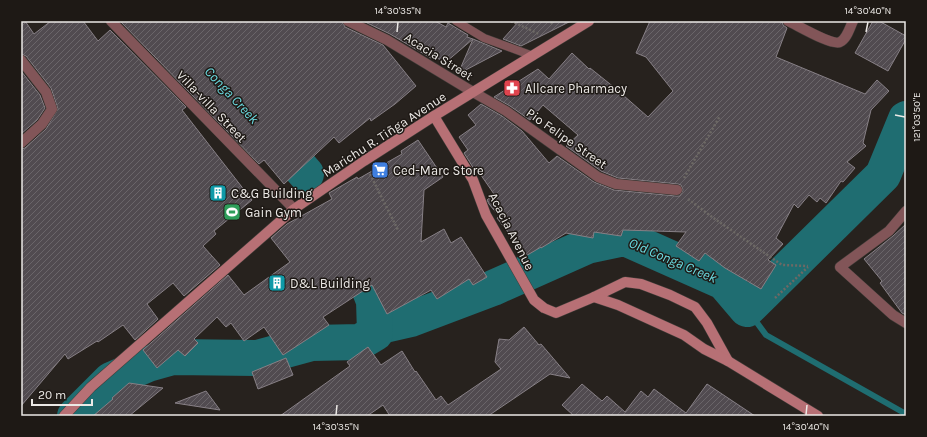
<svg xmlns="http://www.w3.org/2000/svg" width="927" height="437" font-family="Karla,sans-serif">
	<defs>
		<pattern id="building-hatch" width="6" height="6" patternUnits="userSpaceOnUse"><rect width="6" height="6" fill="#514b50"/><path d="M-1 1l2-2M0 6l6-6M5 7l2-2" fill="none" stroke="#6a6569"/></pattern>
	</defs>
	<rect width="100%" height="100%" fill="#27221e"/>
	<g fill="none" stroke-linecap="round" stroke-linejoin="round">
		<polyline stroke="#1f6d71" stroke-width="6" points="747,309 766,335 906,414"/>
		<g stroke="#1f6d71" stroke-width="36">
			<polyline points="269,132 306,174"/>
			<polyline points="376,327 411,319 493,288 587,246 625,238 724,282 747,309 883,175 906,119"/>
			<polyline points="75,416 111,380 148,364 173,357 257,358 312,343 360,342 375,333 374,301 355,253 349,241"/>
		</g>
	</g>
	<g fill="url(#building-hatch)" stroke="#878086">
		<polygon points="21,21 25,21 34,34 51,21 83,21 98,41 110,30 186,107 182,110 252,200 214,231 216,234 203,246 220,265 184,296 173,283 147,304 158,319 135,340 123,325 98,342 97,341 68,359 65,354 21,406 21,149 25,148 46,129 58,109 51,88 26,56 21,54"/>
		<polygon points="120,21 342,21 345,27 383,45 416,86 395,104 371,121 370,118 339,143 334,137 284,184 264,160 259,164"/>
		<polygon points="363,21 435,21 446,27 448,23 468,35 467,37 473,39 446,62 432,56 431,58 390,34"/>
		<polygon points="519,21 571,21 521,46 503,39"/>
		<polygon points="650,21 782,21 783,25 787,28 776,57 865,94 877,80 889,91 871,110 863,143 866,146 847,162 855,168 843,182 841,181 826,203 820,198 817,202 809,195 798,208 794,204 776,238 783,244 768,260 776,265 761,289 725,268 705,253 699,261 676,246 686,232 623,230 621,236 594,232 593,238 566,233 541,248 541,247 524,257 514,240 497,218 499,216 489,204 487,200 494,194 476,168 474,169 464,153 468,150 459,137 476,125 468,115 481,104 502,116 522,131 549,163 557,156 594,182 614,190 676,196 680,196 683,190 681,185 678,184 618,178 601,171 566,146 578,135 543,105 530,120 510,106 494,97 538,69 549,79 572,53 589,69 590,68 615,88 648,117 673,91 646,57 636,53"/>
		<polygon points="873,21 879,21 906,36 906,39 888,71 855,53"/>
		<polygon points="473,39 502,51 458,74"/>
		<polygon points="21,71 40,95 45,108 37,120 21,134"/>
		<polygon points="418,140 443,177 424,190 421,242 444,229 451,243 461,237 487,277 473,285 469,279 437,299 431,290 387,314 372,285 323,317 329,325 283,355 264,327 244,341 231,323 226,327 217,317 194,339 198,343 185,356 178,350 157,368 143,350 228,275 244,295 290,262 271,238 287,224 332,199 329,193 357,177 358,179 402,154 401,151"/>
		<polygon points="906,224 906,315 902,313 880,283 882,281 864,259 893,236"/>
		<polygon points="524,327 539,345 541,344 570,378 550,374 488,416 390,416 383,405 367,416 280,416 350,366 347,362 368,347 381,365 402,351 415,372 416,371 436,400 441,396 448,405 501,369 495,362 499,339 509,340"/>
		<polygon points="286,358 293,375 258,389 252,372"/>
		<polygon points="129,383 163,388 129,416 93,416 113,399 112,398"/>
		<polygon points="582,384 602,401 607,396 625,412 641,391 648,397 654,389 686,413 707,384 755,416 574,416 562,405"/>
		<polygon points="206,391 220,410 175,403"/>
	</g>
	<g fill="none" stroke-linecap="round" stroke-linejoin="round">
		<g stroke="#433e3a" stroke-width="9">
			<polyline id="lane" points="456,21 484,38 533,56"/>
		</g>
		<g stroke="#433e3a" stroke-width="11">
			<g id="street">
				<polyline points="111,21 294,209"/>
				<polyline points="348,21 387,40 473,92 506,111 598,177 616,184 677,190"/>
				<path d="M788 21C797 25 832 46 840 42 847 39 850 27 853 21"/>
				<polyline points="21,60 46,92 52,109 42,124 21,143"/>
				<polyline points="906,211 889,231 840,267 893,315 906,323"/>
			</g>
		</g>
		<g stroke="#433e3a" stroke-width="11">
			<g id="secondary">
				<polyline points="434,116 473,180 486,215 534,300 544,308 556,313 594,297 625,282 641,284 670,295 695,307 707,323 728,361"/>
				<polyline points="594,297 618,305 684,335 704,349 728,361 818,416"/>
				<polyline points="64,416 91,387 294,209 364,161 434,116 589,21"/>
			</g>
		</g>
		<g stroke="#6d6965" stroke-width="2.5" stroke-dasharray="2 2" stroke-linecap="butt">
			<polyline points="511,21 539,34"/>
			<polyline points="547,21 554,24"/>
			<polyline points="370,174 398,230"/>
			<polyline points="684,178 720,116"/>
			<polyline points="688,199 712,217 782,265 808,266"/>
			<polyline points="775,298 808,267"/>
		</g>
		<use href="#lane" stroke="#825558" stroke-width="8"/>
		<use href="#street" stroke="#825558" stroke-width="10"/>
		<use href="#secondary" stroke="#b77075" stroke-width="10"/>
	</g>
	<path fill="none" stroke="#ece9e6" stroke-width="1.5" d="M397 32 398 22M866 32 868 22M895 115 905 117M336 415 337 405M806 415 807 405"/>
	<defs>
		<g id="pharmacy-square" transform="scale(0.9)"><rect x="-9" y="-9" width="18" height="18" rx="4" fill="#e0444e" stroke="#1e1915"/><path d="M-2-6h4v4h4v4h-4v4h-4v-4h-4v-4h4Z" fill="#fff"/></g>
		<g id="supermarket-square" transform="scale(0.9)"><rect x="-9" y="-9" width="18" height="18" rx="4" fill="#3f7fe0" stroke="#1e1915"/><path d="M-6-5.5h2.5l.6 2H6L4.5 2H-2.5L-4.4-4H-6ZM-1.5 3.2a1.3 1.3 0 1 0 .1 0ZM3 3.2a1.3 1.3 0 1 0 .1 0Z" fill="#fff"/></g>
		<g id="building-square" transform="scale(0.9)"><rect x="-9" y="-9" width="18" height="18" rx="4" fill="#0f9aa8" stroke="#1e1915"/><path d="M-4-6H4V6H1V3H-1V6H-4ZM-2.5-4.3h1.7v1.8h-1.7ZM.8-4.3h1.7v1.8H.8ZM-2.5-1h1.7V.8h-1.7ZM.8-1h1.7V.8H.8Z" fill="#fff"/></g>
		<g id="stadium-square" transform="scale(0.9)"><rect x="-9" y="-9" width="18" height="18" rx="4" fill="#2e9e5b" stroke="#1e1915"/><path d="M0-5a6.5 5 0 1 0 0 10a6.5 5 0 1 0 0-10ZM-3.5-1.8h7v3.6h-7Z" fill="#fff"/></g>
	</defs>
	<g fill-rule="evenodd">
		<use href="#pharmacy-square" x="512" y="88"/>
		<use href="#supermarket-square" x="380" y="170"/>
		<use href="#building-square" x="218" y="193"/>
		<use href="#stadium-square" x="232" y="212"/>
		<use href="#building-square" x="277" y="283"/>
	</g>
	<g text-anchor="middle" stroke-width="3" stroke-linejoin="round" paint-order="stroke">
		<g font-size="13" fill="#ece9e6" stroke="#1e1915">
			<text transform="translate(439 56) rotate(32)" y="5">Acacia Street</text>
			<text transform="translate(212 106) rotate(46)" y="5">Villa-villa Street</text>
			<text transform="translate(384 134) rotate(-33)" y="5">Marichu R. Tiñga Avenue</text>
			<text transform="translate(567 138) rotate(35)" y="5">Pio Felipe Street</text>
			<text transform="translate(512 231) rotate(63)" y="5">Acacia Avenue</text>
		</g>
		<g font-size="13" fill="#ece9e6" stroke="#1e1915" text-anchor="start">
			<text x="525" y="93">Allcare Pharmacy</text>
			<text x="393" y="175">Ced-Marc Store</text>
			<text x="231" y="198">C&amp;G Building</text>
			<text x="245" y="217">Gain Gym</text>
			<text x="290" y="288">D&amp;L Building</text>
		</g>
		<g font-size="14" font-style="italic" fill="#6bdbe1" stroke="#1e1915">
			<text transform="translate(232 95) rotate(47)" y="5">Conga Creek</text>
			<text transform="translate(673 260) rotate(23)" y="5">Old Conga Creek</text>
		</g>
	</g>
	<rect width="927" height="437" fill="none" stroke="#1e1915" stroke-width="44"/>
	<path d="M32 399v6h60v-6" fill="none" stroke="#ece9e6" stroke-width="2"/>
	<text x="38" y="399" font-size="12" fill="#ece9e6" stroke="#1e1915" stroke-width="3" paint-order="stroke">20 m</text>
	<rect x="22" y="22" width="883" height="393" fill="none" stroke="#ece9e6" stroke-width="1.5"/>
	<g font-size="10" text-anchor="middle" fill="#ece9e6">
		<text x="398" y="14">14°30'35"N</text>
		<text x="868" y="14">14°30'40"N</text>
		<text transform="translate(916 117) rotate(-90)" y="4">121°03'50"E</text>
		<text x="336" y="430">14°30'35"N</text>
		<text x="806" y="430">14°30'40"N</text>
	</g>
</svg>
